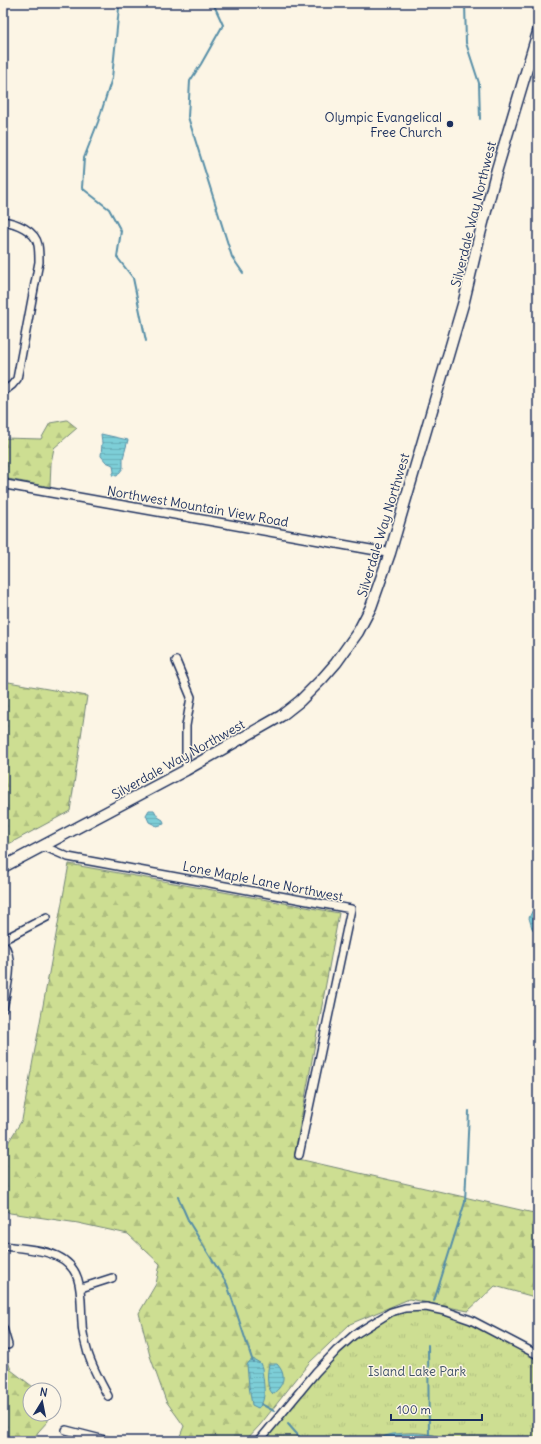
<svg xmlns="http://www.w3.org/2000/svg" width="541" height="1444" font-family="Delius,sans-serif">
	<defs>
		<pattern id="forest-firs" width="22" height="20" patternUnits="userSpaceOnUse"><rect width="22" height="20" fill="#cdde92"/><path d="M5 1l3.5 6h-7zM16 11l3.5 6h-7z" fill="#afbf80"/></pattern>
		<pattern id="park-tufts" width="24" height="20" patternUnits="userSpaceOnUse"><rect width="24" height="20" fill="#cdde92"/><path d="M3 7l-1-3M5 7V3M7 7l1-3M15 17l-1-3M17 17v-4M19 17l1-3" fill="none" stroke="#afbf80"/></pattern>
		<pattern id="water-rules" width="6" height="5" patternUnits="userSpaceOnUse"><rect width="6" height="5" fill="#7dced7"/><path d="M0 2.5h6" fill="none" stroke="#6bb1bb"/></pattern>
	</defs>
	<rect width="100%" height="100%" fill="#fcf5e5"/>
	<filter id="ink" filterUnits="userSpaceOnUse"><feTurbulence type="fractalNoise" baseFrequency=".025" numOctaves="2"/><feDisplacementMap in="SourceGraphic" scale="8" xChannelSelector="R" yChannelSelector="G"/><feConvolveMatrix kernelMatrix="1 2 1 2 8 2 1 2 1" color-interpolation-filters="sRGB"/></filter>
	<g filter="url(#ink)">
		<g fill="url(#forest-firs)" stroke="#748678">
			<polygon points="67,420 77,428 54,448 51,463 50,487 3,478 3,438 41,439 50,423"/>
			<polygon points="3,681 87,696 70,811 3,847"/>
			<polygon points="69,864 339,913 294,1158 538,1214 538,1298 495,1286 468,1311 409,1299 350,1324 309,1363 260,1425 245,1441 178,1441 184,1426 166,1401 150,1356 139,1313 156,1284 160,1264 128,1234 78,1223 10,1213 3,1209 3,1151 22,1120"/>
			<polygon points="5,1353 11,1370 37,1390 30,1390 30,1414 48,1414 48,1421 38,1432 33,1441 3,1441 3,1354"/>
		</g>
		<path fill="url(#park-tufts)" stroke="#748678" d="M405 1308 445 1311 538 1355V1441H451C432 1431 396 1429 377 1441H259L345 1344Z"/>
		<g fill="url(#water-rules)" stroke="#568ea7">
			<polygon points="101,434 128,440 123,458 123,468 117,476 112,475 114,472 113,465 106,462 101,456 102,443"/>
			<polygon points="149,810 154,810 158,817 163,820 164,824 157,826 149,822 146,815"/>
			<polygon points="534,907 538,907 538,937 532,928 529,918"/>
			<path d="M253 1359 260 1363 262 1368C263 1380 268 1401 258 1408L252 1405 249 1386 247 1365 249 1362Z"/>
			<path d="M269 1364H277C287 1375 284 1385 273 1394 266 1388 267 1373 269 1364Z"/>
			<path d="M393 1434C413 1434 433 1432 451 1441H377L385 1436Z"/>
		</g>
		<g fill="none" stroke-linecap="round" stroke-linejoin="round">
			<g stroke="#568ea7" stroke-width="2">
				<polyline points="121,3 119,8 112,78 98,122 84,158 82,188 109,209 121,231 117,257 133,278 146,341"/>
				<polyline points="213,3 223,25 201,64 190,81 188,117 232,257 243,273"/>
				<polyline points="465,3 466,43 479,83 480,119"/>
				<polyline points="538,656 538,667"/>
				<polyline points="178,1197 189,1222 227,1284 253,1362"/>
				<polyline points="434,1301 465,1202 469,1111"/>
				<polyline points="261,1404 274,1411"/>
				<polyline points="288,1424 303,1441"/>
				<polyline points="428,1441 429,1435 428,1345"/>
			</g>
			<g stroke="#1b2f5e" stroke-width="10">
				<g id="minor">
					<path d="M3 221C16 223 35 230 38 245 39 250 39 256 39 262L17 379 12 385 3 392"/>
					<polyline points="176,661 191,697 186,726 186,770"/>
					<polyline points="43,846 68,857 351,909 299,1155"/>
					<polyline points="3,940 47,917"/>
					<path d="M3 944C16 958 6 991 3 1009"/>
					<path d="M3 1246C19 1248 42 1249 57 1256 85 1269 80 1297 82 1322 82 1330 84 1339 86 1346 90 1364 100 1381 108 1396"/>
					<polyline points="81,1288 112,1278"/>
					<polyline points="3,1328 8,1345"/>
					<polyline points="66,1430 109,1441"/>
					<polyline points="259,1441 316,1372 337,1350 354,1335 391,1312 405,1308 426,1307 445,1311 471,1320 538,1355"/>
				</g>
			</g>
			<g stroke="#1b2f5e" stroke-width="11">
				<polyline id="tertiary" points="3,484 390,553"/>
			</g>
			<g stroke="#1b2f5e" stroke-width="13">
				<polyline id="secondary" points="3,867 186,770 281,716 300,701 322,679 336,663 358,632 371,607 390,553 464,301 480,234 497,169 538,32"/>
			</g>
			<use href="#minor" stroke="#fcf5e5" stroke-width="7"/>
			<use href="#tertiary" stroke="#fcf5e5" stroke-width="8"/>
			<use href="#secondary" stroke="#fcf5e5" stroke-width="10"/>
		</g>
	</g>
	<circle fill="#1b2f5e" stroke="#fcf5e5" stroke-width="1.5" cx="450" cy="124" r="4"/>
	<g text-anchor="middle" stroke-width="3" stroke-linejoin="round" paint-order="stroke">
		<g font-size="13" fill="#1b2f5e" stroke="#fcf5e5" text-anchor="end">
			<text x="442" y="122">Olympic Evangelical<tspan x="442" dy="15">Free Church</tspan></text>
		</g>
		<g font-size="13" fill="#1b2f5e" stroke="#fcf5e5">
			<text transform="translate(473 214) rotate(-76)" y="5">Silverdale Way Northwest</text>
			<text transform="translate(198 506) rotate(10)" y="5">Northwest Mountain View Road</text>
			<text transform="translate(383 525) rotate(-73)" y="5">Silverdale Way Northwest</text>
			<text transform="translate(178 759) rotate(-29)" y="5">Silverdale Way Northwest</text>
			<text transform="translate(263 881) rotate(11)" y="5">Lone Maple Lane Northwest</text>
		</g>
		<g font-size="13" fill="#3f5268" stroke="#fcf5e5">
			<text x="417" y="1376">Island Lake Park</text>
		</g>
	</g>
	<rect width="541" height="1444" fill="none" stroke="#fcf5e5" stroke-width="16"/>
	<rect x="8" y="8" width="525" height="1428" fill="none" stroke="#1b2f5e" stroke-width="1.5" filter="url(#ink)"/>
	<g transform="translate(42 1402) rotate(10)"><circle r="19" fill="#fcf5e5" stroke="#a2a6af"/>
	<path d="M0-3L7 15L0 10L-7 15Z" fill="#1b2f5e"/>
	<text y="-6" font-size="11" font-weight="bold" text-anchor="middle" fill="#1b2f5e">N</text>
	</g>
	<path d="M391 1414v6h91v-6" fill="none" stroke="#1b2f5e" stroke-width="2"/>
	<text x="397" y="1414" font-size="12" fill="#1b2f5e" stroke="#fcf5e5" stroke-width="3" paint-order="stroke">100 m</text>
</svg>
